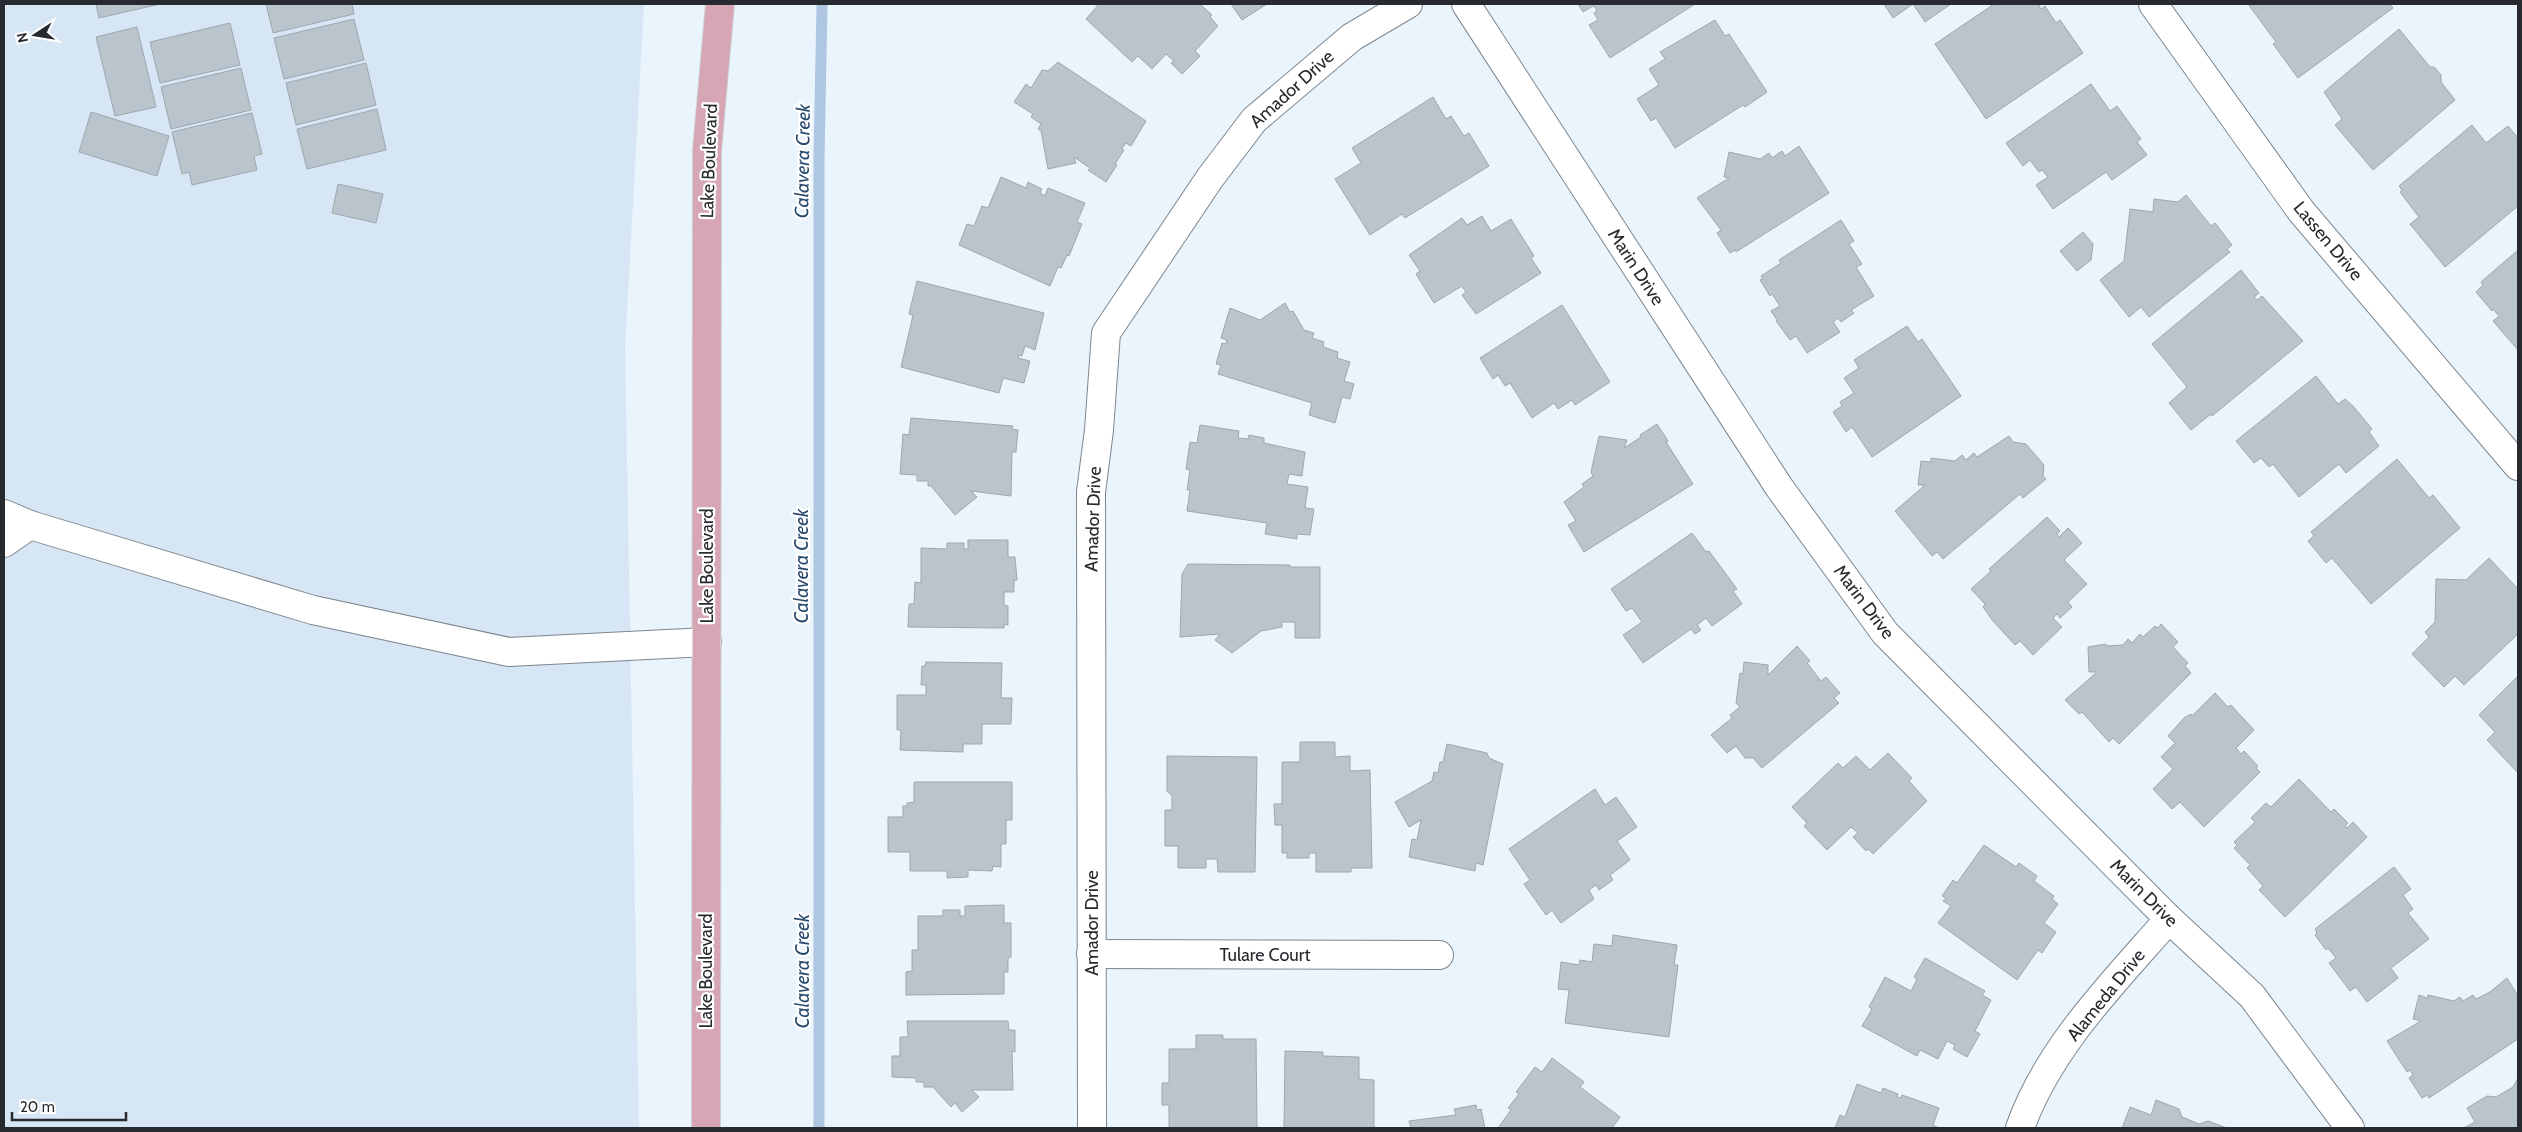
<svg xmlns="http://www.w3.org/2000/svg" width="2522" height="1132" font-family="Cabin,sans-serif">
	<rect width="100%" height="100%" fill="#eaf4fd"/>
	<polygon fill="#d6e6f4" points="4,4 644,4 625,348 639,1128 4,1128"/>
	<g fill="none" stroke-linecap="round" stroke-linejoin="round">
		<polyline stroke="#afc6e0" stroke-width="11" points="819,1128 819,159 822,4"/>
	</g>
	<g fill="#bac4cd" stroke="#9da7af">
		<polygon points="96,4 160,4 99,18"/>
		<polygon points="266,4 352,4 354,14 273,33"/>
		<polygon points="1099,4 1200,4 1212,15 1210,17 1218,26 1195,51 1200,56 1182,74 1171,63 1174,61 1166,54 1152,69 1138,56 1132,62 1086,19"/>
		<polygon points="1231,4 1267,4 1242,20"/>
		<polygon points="1578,4 1695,4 1610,58 1589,25 1598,20 1594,13 1597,10 1593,6 1583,12"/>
		<polygon points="1884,4 1951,4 1925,22 1913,4 1893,18"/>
		<polygon points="1994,4 2042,4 2039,6 2041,9 2045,6 2056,23 2060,20 2083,53 1986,119 1935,44"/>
		<polygon points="2248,4 2390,4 2393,8 2298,78 2273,44 2276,42"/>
		<polygon points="354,19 364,60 284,79 274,38"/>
		<polygon points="1715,20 1725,36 1729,34 1767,92 1745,107 1743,105 1675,148 1656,118 1651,121 1637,99 1659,85 1649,69 1665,59 1660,52"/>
		<polygon points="230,23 240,65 160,83 150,42"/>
		<polygon points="137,27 156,107 115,116 96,37"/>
		<polygon points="2399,29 2430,67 2434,67 2441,75 2441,82 2455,100 2373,170 2335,125 2342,119 2324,92"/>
		<polygon points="1058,62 1146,121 1131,146 1126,143 1122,148 1124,150 1115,164 1117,165 1106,182 1088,170 1090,168 1074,157 1076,163 1048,169 1041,131 1038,129 1041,124 1031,117 1033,114 1014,102 1026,84 1031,88 1042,70 1048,71"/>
		<polygon points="366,63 376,105 296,125 286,83"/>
		<polygon points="241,68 251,110 171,129 161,87"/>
		<polygon points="2091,84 2110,111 2117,106 2141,139 2137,142 2147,155 2112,180 2106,172 2053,209 2036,185 2048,177 2042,170 2039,172 2030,160 2023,166 2006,143"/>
		<polygon points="1433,97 1446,119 1451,116 1464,136 1469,133 1489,166 1405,218 1402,214 1370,235 1335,179 1361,163 1352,148"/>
		<polygon points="377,109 386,150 307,169 297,129"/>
		<polygon points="91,112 169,136 157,176 79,152"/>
		<polygon points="252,113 262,154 254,156 257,170 192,185 189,172 182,174 172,132"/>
		<polygon points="2472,125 2486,143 2508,126 2518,138 2518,206 2445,267 2410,224 2419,217 2400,192 2402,190 2399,186"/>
		<polygon points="1799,146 1829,193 1736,252 1735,250 1730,253 1717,233 1721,230 1697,198 1729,178 1724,177 1729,152 1760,159 1769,153 1772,158 1782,151 1785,156"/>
		<polygon points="1001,177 1026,188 1028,182 1042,189 1040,193 1045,196 1048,188 1085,203 1077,222 1082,224 1069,256 1067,255 1061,268 1058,267 1050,286 959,245 967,224 974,226 982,206 988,208"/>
		<polygon points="338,184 383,194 376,223 332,213"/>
		<polygon points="2186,195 2211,226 2215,223 2232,245 2227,249 2230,252 2149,317 2141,307 2129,317 2100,280 2124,261 2130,209 2153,212 2154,199 2178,202"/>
		<polygon points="1482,216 1491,231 1511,219 1534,256 1531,258 1541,273 1476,314 1462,295 1466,292 1462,286 1434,303 1416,274 1420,271 1409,255 1462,218 1467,225"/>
		<polygon points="1841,220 1854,241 1849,244 1862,264 1856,267 1874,296 1851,310 1854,313 1841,322 1838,318 1833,322 1840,332 1807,353 1796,336 1790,340 1776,321 1777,320 1771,311 1780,306 1772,294 1770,296 1760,280 1763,279 1761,276 1781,263 1779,260"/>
		<polygon points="2083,232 2093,244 2091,260 2077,271 2060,251"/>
		<polygon points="2518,250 2518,350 2493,321 2499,316 2493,309 2492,311 2476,292 2483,285 2481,282"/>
		<polygon points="2241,270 2259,293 2254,297 2257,300 2262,296 2303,341 2212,416 2211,414 2191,430 2169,403 2187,387 2152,344"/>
		<polygon points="917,281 1044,313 1035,350 1025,346 1022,356 1019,355 1018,358 1030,361 1024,383 1003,378 999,393 901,367 913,315 909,314"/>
		<polygon points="1285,303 1290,312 1293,311 1304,330 1314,333 1312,338 1324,342 1323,347 1338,352 1337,358 1350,362 1344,381 1354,384 1350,399 1342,397 1335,423 1309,415 1312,403 1218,374 1221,365 1216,364 1222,343 1226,344 1227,340 1221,338 1230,308 1260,320"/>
		<polygon points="1562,305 1610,382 1575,405 1572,400 1558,409 1554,403 1532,418 1510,383 1505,386 1498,375 1493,379 1480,358"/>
		<polygon points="1907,326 1918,342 1922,339 1961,396 1872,457 1852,427 1846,432 1833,412 1842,406 1840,402 1854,393 1844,378 1859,368 1854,360"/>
		<polygon points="2316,376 2338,404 2345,399 2353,406 2372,429 2369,432 2379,446 2346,473 2339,464 2299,497 2273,464 2269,467 2261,458 2254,463 2236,441"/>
		<polygon points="911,418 1013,426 1012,429 1018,430 1016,452 1012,452 1011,496 971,491 977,497 955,515 931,486 928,486 928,481 917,481 917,475 900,474 903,434 909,435"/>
		<polygon points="1657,424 1668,441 1666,442 1693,484 1584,552 1568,525 1576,521 1564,502 1584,487 1582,484 1593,476 1591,472 1599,436 1627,440 1624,448 1641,437 1640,435"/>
		<polygon points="1200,425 1239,431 1238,438 1248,439 1249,435 1264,438 1264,443 1305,452 1302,476 1289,474 1287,484 1308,487 1305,508 1314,509 1310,535 1297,534 1297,539 1265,534 1267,523 1187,511 1190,490 1187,490 1190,470 1186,469 1190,442 1197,443"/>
		<polygon points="2009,436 2013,442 2026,444 2044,465 2043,476 2046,479 2023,498 2020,494 1943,559 1937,552 1932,556 1895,511 1925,485 1918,485 1921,461 1931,462 1931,458 1955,461 1962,455 1966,460 1974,453 1977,457"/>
		<polygon points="2397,459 2429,498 2433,495 2460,528 2371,604 2332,558 2326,563 2308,541 2314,536 2311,532"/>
		<polygon points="2047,517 2060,531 2057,534 2059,537 2068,528 2082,543 2064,560 2087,584 2068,602 2072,607 2060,618 2057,614 2053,618 2062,627 2033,655 2020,641 2015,645 1993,621 1983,607 1985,604 1971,589 1991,571 1989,569"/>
		<polygon points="1692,533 1706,552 1709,551 1737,589 1733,591 1742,604 1712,626 1706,618 1697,625 1701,630 1695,634 1691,629 1643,663 1623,635 1642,622 1632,608 1626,611 1611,589"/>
		<polygon points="968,540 1008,540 1008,557 1015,557 1017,580 1014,580 1014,592 1004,592 1004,605 1008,606 1008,625 1004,624 1004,628 908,627 909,604 914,604 915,582 921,583 921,548 947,549 947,543 964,543 964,549 968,549"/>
		<polygon points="2489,558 2518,589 2518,634 2464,685 2455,676 2444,687 2412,654 2429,637 2425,632 2435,622 2436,579 2466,580"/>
		<polygon points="1188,564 1290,565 1290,567 1320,567 1320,638 1295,638 1295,622 1282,622 1282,627 1261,631 1232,653 1215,640 1220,634 1180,637 1182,574"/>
		<polygon points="2161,624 2178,642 2173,647 2188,663 2185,666 2191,673 2119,744 2113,738 2109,742 2082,712 2079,714 2065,700 2097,672 2089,672 2088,647 2106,644 2106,646 2123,645 2128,639 2132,643 2140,634 2143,637 2155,626 2158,628"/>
		<polygon points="1797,646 1810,661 1807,663 1821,681 1826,677 1840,693 1834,698 1839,703 1762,768 1753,758 1745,758 1736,746 1727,753 1711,735 1732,718 1730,715 1740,707 1736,703 1740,673 1743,674 1744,662 1768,665 1768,675"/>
		<polygon points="926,662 1002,663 1001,698 1012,698 1011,724 982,724 982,744 963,744 963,752 900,750 901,730 897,730 897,695 926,695 926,685 921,685 922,666 925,666"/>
		<polygon points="2518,676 2518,773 2487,740 2495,732 2479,715"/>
		<polygon points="2215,693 2228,707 2231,705 2254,730 2236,748 2241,754 2244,751 2258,766 2256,768 2260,772 2204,827 2180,802 2172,809 2153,789 2173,769 2161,757 2175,743 2168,736 2184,718 2191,714 2192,716"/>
		<polygon points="1300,742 1335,742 1335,757 1350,756 1350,771 1370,770 1372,868 1351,868 1351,872 1316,872 1316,853 1309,853 1309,858 1287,858 1287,853 1282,853 1282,825 1275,825 1274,804 1282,804 1282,762 1300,762"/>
		<polygon points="1447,744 1487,753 1489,758 1503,764 1483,865 1476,863 1475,871 1409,857 1412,839 1417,840 1421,820 1409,827 1395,802 1432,781 1434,772 1438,773 1440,762 1443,762"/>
		<polygon points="1888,753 1912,778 1909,781 1927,801 1873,854 1868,849 1866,851 1853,837 1858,833 1851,827 1827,850 1804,826 1807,823 1792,807 1838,763 1843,768 1856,756 1870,770"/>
		<polygon points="1167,756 1257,757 1255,872 1218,872 1217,859 1206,859 1206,868 1178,868 1178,846 1165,846 1165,810 1172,810 1172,796 1167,791"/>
		<polygon points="2299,779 2331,812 2334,809 2348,823 2345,826 2347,828 2353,822 2367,837 2285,917 2259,890 2263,886 2247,868 2250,865 2234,848 2237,845 2234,842 2255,822 2251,818 2266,803 2271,807"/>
		<polygon points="914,782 1012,782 1012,820 1006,820 1006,844 1001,844 1001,867 993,866 992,871 968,870 968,877 947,878 947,871 910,871 910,852 888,852 888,817 903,817 903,806 907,806 907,803 914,802"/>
		<polygon points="1595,789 1605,805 1616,797 1637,827 1617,841 1630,860 1610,875 1613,880 1599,890 1596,885 1589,890 1594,899 1561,923 1552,910 1546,915 1524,884 1530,880 1509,849"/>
		<polygon points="1984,845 2016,867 2019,863 2037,876 2034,881 2054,896 2052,899 2058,904 2044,923 2056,932 2042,953 2038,950 2017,980 1938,923 1951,906 1943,901 1946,898 1942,896 1953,880 1957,883"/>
		<polygon points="2394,867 2411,889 2403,895 2413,909 2408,913 2429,939 2391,968 2398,978 2367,1002 2356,987 2350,991 2329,963 2336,958 2328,948 2326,950 2315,935 2317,933 2315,929"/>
		<polygon points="1004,905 1004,923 1011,923 1011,957 1008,958 1008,972 1004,972 1004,994 906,995 906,972 912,971 912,950 918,950 918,916 943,916 943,910 960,910 960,916 965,916 965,906"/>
		<polygon points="1613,935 1677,945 1674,965 1678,965 1669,1037 1565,1023 1569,990 1558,989 1561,962 1579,965 1580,960 1592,962 1594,944 1612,946"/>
		<polygon points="1925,958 1985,991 1982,995 1991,1000 1975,1031 1980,1034 1967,1057 1953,1049 1955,1045 1947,1041 1938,1059 1920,1050 1917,1056 1862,1026 1872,1009 1869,1007 1885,977 1911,991 1917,979 1914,977"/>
		<polygon points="2507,978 2518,996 2518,1039 2429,1098 2427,1095 2422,1098 2409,1078 2413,1075 2410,1070 2407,1072 2387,1041 2421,1021 2413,1019 2419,995 2427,998 2428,995 2454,1001 2460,997 2463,1001 2473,995 2476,999 2490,992"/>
		<polygon points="907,1021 1008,1021 1009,1030 1015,1030 1015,1052 1012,1051 1013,1090 972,1090 979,1097 962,1112 955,1103 951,1107 933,1087 924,1087 924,1082 916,1082 916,1078 892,1077 892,1056 900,1056 900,1037 908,1037"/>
		<polygon points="1196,1035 1223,1035 1223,1039 1256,1039 1257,1128 1169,1128 1169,1105 1162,1105 1162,1083 1169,1083 1169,1049 1196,1049"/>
		<polygon points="1285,1051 1323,1052 1323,1056 1359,1057 1359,1079 1374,1080 1374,1128 1284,1128"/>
		<polygon points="1552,1058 1584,1082 1580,1087 1620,1117 1612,1128 1498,1128 1511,1110 1508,1108 1519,1094 1516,1092 1535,1067 1542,1072"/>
		<polygon points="2518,1078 2518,1128 2464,1128 2475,1122 2467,1108 2487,1096 2496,1097 2513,1087"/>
		<polygon points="1857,1084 1881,1093 1883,1088 1898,1094 1897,1097 1901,1098 1902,1095 1939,1108 1933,1125 1939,1128 1835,1128 1840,1115 1845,1117"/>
		<polygon points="2156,1100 2179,1109 2182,1117 2199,1124 2208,1121 2227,1128 2122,1128 2130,1107 2151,1115"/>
		<polygon points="1476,1105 1477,1110 1481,1109 1485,1128 1411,1128 1409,1121 1456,1115 1454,1109"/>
	</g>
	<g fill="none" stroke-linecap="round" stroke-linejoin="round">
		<g stroke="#7d868e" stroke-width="30">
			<g id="minor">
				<polyline points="1466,4 1779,487 1885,633 2169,919 2252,996 2350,1128"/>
				<polyline points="2153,4 2301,211 2518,466"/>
				<polyline points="4,514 30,525 313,610 509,652 707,642"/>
				<polyline points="4,543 30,525"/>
				<polyline points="1091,954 1439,955"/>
				<polyline points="1092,1128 1091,492 1099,430 1106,333 1210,178 1254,120 1352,37 1408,4"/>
				<path d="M2020 1128C2048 1048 2114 982 2169 919"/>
			</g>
		</g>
		<g stroke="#cfd0d1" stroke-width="30">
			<polyline id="major" points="706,1128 707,150 720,4"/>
		</g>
		<use href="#minor" stroke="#fff" stroke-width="28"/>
		<use href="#major" stroke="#d6a6b5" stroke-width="28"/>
	</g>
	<g text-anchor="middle" stroke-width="4.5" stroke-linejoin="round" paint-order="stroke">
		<g font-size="18" fill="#272a2e" stroke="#fff">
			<text transform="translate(1292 89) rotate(-42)" y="6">Amador Drive</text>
			<text transform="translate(709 161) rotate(-88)" y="6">Lake Boulevard</text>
			<text transform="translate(2328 241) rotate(50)" y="6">Lassen Drive</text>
			<text transform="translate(1636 267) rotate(57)" y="6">Marin Drive</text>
			<text transform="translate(1093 519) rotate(-88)" y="6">Amador Drive</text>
			<text transform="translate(707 566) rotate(-90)" y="6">Lake Boulevard</text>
			<text transform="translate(1864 602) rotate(53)" y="6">Marin Drive</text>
			<text transform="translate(2144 893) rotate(45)" y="6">Marin Drive</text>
			<text transform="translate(1092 923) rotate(-90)" y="6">Amador Drive</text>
			<text x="1265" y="961">Tulare Court</text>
			<text transform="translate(706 971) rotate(-90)" y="6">Lake Boulevard</text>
			<text transform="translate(2106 995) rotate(-51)" y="6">Alameda Drive</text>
		</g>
		<g font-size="19" font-style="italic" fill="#284a6f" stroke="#fff">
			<text transform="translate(802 161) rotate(-89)" y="7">Calavera Creek</text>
			<text transform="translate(801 566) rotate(-90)" y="7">Calavera Creek</text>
			<text transform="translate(802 971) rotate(-90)" y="7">Calavera Creek</text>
		</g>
	</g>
	<rect width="2522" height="1132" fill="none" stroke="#272a2e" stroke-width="10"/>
	<g transform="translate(35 35) rotate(258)" stroke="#ffffff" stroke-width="4" paint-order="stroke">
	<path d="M0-4L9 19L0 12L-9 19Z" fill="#272a2e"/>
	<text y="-8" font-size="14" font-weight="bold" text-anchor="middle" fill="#272a2e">N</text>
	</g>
	<path d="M12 1112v8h114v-8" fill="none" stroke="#272a2e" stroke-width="2.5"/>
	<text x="20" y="1112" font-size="15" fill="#272a2e" stroke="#ffffff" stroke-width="4" paint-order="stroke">20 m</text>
</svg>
